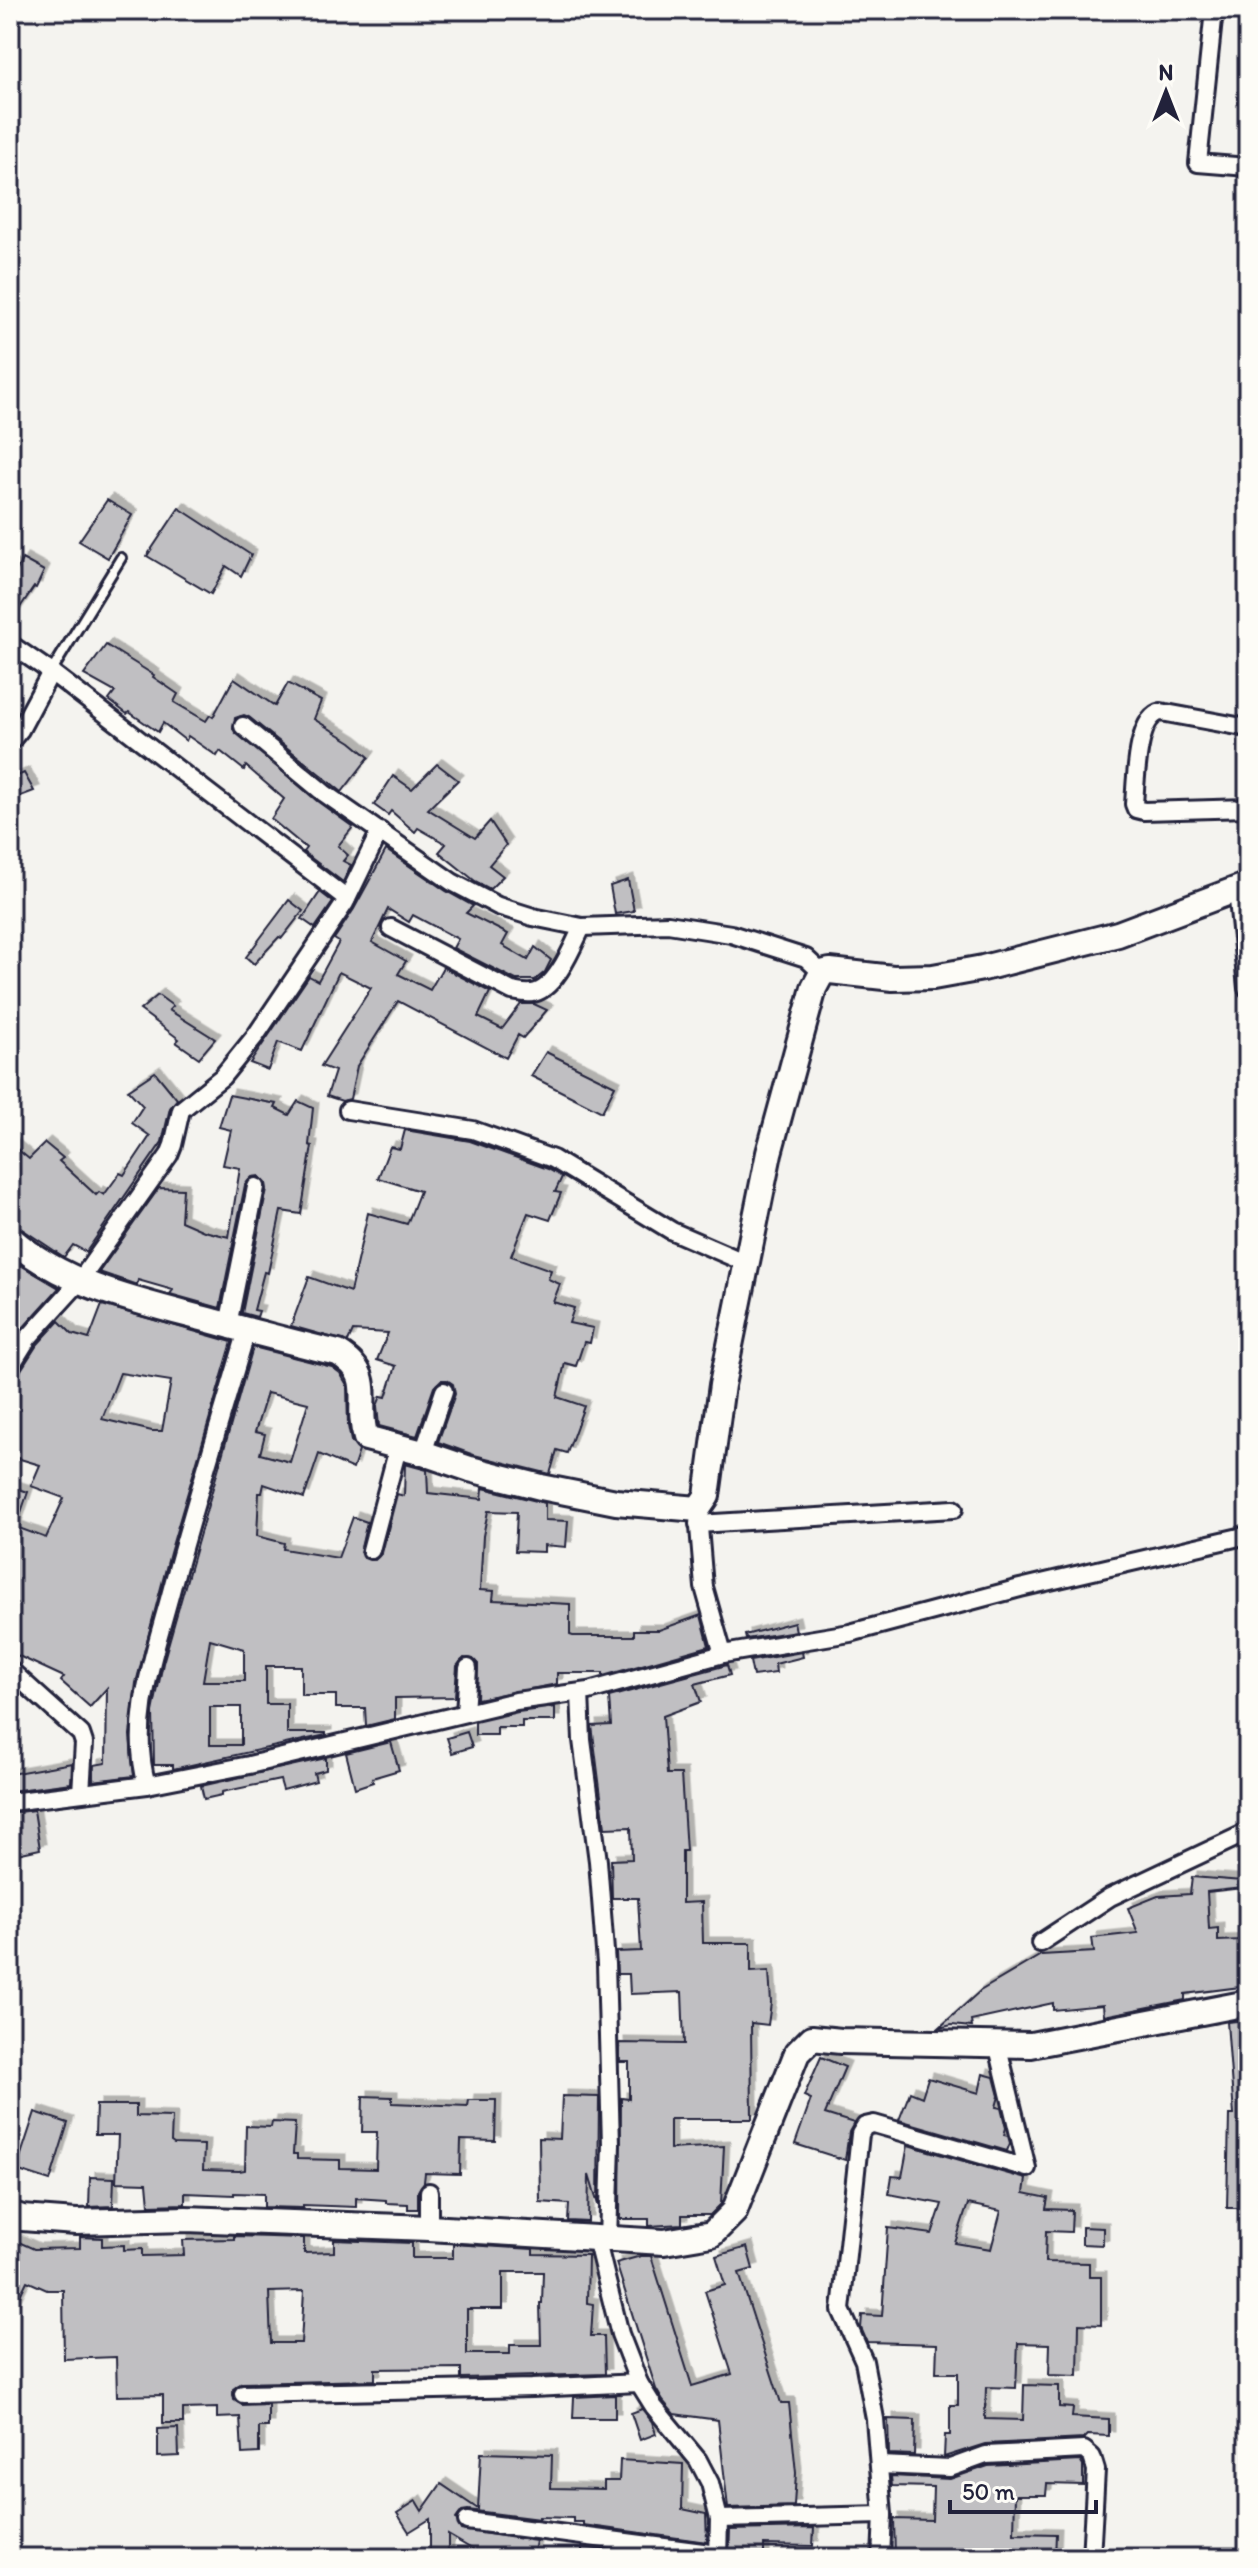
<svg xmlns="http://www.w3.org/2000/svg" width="1258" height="2568" font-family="Itim,sans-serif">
	<defs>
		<filter id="shadow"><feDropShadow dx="5.5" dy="-5.5" stdDeviation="0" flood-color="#0004"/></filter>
	</defs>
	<rect width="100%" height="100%" fill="#f4f3ef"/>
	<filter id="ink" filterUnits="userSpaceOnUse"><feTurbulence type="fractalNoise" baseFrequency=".0125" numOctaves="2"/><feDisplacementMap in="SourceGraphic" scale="16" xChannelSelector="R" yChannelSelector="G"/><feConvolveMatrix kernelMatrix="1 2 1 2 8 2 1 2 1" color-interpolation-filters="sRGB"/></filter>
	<g filter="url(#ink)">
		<g fill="#c0bfc2" stroke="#22223b" stroke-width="2" fill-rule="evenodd" filter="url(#shadow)">
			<polygon points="107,500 132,515 108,558 79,541"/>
			<polygon points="179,508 251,555 241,576 226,566 211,594 147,556"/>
			<polygon points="22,559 44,571 36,588 34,587 10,622 10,565 17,570"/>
			<polygon points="106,645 154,675 153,677 178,694 174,702 206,721 210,715 213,717 234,678 275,706 288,683 321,701 314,719 351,742 369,757 342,792 249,717 244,715 235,718 233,729 317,801 353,827 338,846 348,855 343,861 351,865 343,882 303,852 306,848 271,819 284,799 246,766 244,770 220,751 217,756 188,736 186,741 163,723 158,732 129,712 127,714 109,700 115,692 84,675"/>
			<polygon points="437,764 458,780 428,809 475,838 490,821 506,845 489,865 503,876 490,889 475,881 439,852 446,844 418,828 415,832 391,811 388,815 374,805 393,776 412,789"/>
			<polygon points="24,773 34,791 10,800 10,779"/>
			<polygon points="386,850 446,891 473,906 466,913 508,934 502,945 528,960 535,947 551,960 545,972 535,980 516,980 453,948 458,939 413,915 409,922 388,909 372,942 406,961 398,974 430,990 443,967 490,992 478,1017 502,1029 521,1004 534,1004 547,1010 523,1038 518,1035 506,1058 398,1001 357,1066 350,1099 342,1101 327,1096 335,1071 321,1066 371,988 339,972 302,1051 278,1042 268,1070 250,1063 309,976 318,981 339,942 334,939 354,909"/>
			<polygon points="628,880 634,911 615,914 610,886"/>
			<polygon points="320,892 333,902 315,928 302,919"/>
			<polygon points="289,900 303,911 282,938 279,937 254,964 246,957"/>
			<polygon points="158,995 173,1006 169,1010 215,1039 199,1058 176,1042 179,1039 140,1010"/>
			<polygon points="546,1052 615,1086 602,1112 531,1076"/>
			<polygon points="155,1072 177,1099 170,1108 162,1142 86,1252 73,1245 64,1257 16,1225 10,1217 10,1143 29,1159 45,1143 63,1158 59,1161 96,1195 99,1192 104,1195 120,1173 124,1175 150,1136 132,1123 143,1106 128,1090"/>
			<polygon points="229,1095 277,1104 275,1108 289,1115 298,1101 313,1108 309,1145 312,1146 301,1214 281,1211 268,1273 264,1272 254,1310 259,1311 257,1317 242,1313 267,1189 266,1183 259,1176 252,1177 245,1185 220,1308 170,1294 173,1290 138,1280 137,1285 99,1272 159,1188 183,1189 181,1221 204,1231 229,1237 240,1168 223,1165 231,1130 219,1127"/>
			<polygon points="405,1130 470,1141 548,1169 562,1177 555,1192 561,1193 550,1220 528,1213 511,1256 551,1270 548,1279 560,1284 553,1302 574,1308 569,1323 593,1328 590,1343 584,1342 576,1366 565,1363 557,1397 584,1406 567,1453 557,1450 550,1474 474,1455 438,1442 455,1394 453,1384 447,1380 441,1380 434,1387 417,1436 379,1426 377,1406 381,1396 386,1397 396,1366 377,1360 388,1333 353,1331 348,1342 291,1326 309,1277 350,1292 368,1213 407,1224 420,1191 378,1178 390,1147 400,1149"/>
			<polygon points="17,1263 59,1288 20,1331 10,1346 10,1266 15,1269"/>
			<path d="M102 1305 232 1342 170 1553 136 1683 130 1735 134 1776 93 1781 94 1765 106 1763 107 1688 90 1707 61 1681 64 1677 10 1652V1486L28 1492 16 1527 46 1538 64 1498 31 1486 40 1465 10 1456V1378L19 1373 37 1345 59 1321 72 1334 89 1339ZM120 1373 171 1381 162 1431H152L102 1419Z"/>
			<path d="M253 1347 332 1367 340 1373 347 1385 348 1426 351 1441 359 1451 353 1469 319 1454 304 1498 264 1484 262 1493H259L257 1536 284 1543 283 1549 338 1558 353 1517 367 1522 360 1552 364 1558 375 1560 382 1553 397 1494 404 1496 405 1464 427 1470 428 1493 482 1499 483 1488 545 1503V1520L568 1521 566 1547 544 1545V1552L515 1551 517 1512 488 1511 483 1536 480 1590 494 1591 493 1600 570 1604V1635L573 1636H634V1630H659L701 1615 709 1646 603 1676V1673H557V1684L477 1699 478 1664 473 1659 464 1658 457 1666 455 1697 395 1698V1719L366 1726 365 1708H336V1695H301V1666H266V1704H287V1733H326V1735L173 1769V1765H154L153 1712 163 1663ZM267 1393 308 1403 290 1462 260 1454 265 1434 255 1432ZM210 1639 244 1649V1681H203ZM210 1707H241V1745H210Z"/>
			<polygon points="794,1622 796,1631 746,1639 745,1635"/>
			<polygon points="802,1652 803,1657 775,1664 776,1673 753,1676 750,1661"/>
			<polygon points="727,1665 730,1675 695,1684 701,1702 663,1716 667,1774 681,1774 686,1851 682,1851 682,1903 702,1902 703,1943 751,1943 751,1972 769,1971 771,2003 768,2025 751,2023 752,2119 670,2119 670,2149 724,2146 721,2204 710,2215 682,2215 682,2224 649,2226 649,2219 620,2219 621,2098 629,2099 629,2062 620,2062 619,2043 684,2044 682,1992 630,1994 629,1974 617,1974 616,1952 641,1951 638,1898 612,1898 611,1860 632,1859 631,1827 605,1828 592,1726 611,1725 609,1697"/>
			<polygon points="555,1707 555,1721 522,1721 522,1727 497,1727 497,1735 475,1735 475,1722 518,1712"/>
			<polygon points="467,1732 472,1747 452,1753 447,1738"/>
			<polygon points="391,1742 399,1770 372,1778 373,1782 355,1788 346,1753"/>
			<polygon points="326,1758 326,1770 314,1773 316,1781 283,1790 280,1780 222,1792 222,1795 204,1799 201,1786"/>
			<polygon points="72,1763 71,1783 10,1791 10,1774"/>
			<polygon points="34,1810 40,1849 17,1854 10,1813"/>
			<polygon points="1192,1877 1242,1881 1242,1888 1207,1892 1209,1929 1218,1928 1218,1941 1242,1940 1243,1963 1248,1962 1248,1986 1185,1994 1185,2000 1104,2016 1103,2005 1053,2010 1053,2003 971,2021 972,2027 952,2025 939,2028 980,1991 1041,1955 1094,1952 1092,1938 1138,1933 1128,1908 1158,1896 1190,1894"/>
			<polygon points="1248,2020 1248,2208 1227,2208 1229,2115 1234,2115 1227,2022"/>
			<polygon points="821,2057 845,2067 825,2114 854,2123 849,2132 845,2160 795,2144 811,2099 804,2096"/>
			<polygon points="983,2074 994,2077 999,2096 996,2107 1001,2108 1006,2128 1004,2135 1008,2136 1010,2143 1007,2151 899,2120 910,2092 922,2097 928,2078 979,2093"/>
			<polygon points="363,2096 392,2097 392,2103 468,2106 469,2100 496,2100 495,2141 461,2140 460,2174 425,2173 424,2182 418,2191 418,2209 408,2209 408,2204 386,2203 386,2200 356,2198 356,2207 303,2205 303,2208 264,2207 264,2194 234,2193 234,2195 185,2193 185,2204 149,2205 147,2183 116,2182 118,2135 95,2135 96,2105 136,2105 136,2116 172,2117 171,2142 174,2144 204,2145 203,2170 239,2171 245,2170 246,2126 271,2127 272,2122 295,2123 293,2154 297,2154 297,2159 340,2160 340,2168 376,2169 377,2132 362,2132"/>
			<polygon points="562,2096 599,2097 598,2205 589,2175 588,2222 568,2221 569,2204 540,2202 539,2138 560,2139"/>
			<polygon points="35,2112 68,2123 50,2181 16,2170"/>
			<path d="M908 2145 1026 2179 1024 2193 1048 2198 1046 2209 1072 2210 1071 2232 1046 2231 1045 2262 1089 2263V2277H1101V2325L1079 2324 1078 2376 1049 2375 1050 2344 1018 2343 1016 2388 986 2387 985 2419 1023 2420 1024 2385 1059 2386V2407L1073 2408 1072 2417 1109 2419V2436L1088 2435 1084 2439 985 2444 944 2457 945 2435H950V2405H958V2373H936L937 2344 867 2342 861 2328 862 2315 882 2316 888 2228 932 2234 942 2204 889 2194 892 2176 902 2177ZM968 2204 1001 2211 991 2249 955 2243Z"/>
			<polygon points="90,2177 114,2178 113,2206 89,2207"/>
			<polygon points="1082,2227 1103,2228 1103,2245 1082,2244"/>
			<path d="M234 2236 304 2238V2253L334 2252V2240L412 2243V2258H453V2244L533 2249V2254L588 2255 587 2303 593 2304 591 2336H604L605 2374 461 2378V2368L375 2369V2380L242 2383 233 2389 234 2400 242 2405 268 2404V2427H259V2453L242 2454 240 2417 217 2418V2408L183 2409V2423H163V2395L117 2396 116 2357 64 2359 63 2290H47L27 2281 10 2316V2238L34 2249 80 2248V2237L102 2238V2246L124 2245V2250L142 2249V2256L184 2255 183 2240 234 2239ZM503 2272H543L542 2303H540L541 2345H510V2354H467V2309H503ZM304 2291 301 2343H271L269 2292Z"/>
			<polygon points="747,2247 753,2269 739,2273 781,2403 789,2403 796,2473 794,2506 728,2508 718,2420 674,2414 663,2401 656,2389 616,2263 641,2256 651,2256 692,2386 732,2374 705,2291 725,2285 716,2256"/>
			<polygon points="615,2395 615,2418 573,2418 574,2397"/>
			<polygon points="642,2409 652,2422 656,2434 640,2440 631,2413"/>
			<polygon points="888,2419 915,2420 914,2455 889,2454"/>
			<polygon points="178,2428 179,2456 158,2457 158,2429"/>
			<polygon points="481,2453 552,2455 551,2488 604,2489 604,2481 619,2481 620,2460 683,2464 682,2509 706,2514 707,2542 583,2525 583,2522 573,2522 573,2518 539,2517 539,2519 468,2510 462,2511 456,2519 461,2530 536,2541 533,2558 487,2558 448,2535 448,2558 430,2558 430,2519 409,2532 397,2513 416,2501 422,2511 441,2484 478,2509"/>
			<polygon points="1080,2461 1083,2466 1083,2485 1047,2484 1046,2495 1015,2495 1014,2533 1056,2534 1055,2558 895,2558 894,2519 932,2520 933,2487 892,2486 891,2476 950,2479 988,2466"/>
			<polygon points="814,2528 813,2546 764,2545 764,2558 729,2558 730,2530"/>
			<polygon points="582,2547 664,2558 582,2558"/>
		</g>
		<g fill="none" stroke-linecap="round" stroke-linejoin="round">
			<g stroke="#22223b" stroke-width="14">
				<polyline id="lane" points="51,672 121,558"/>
			</g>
			<g stroke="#22223b" stroke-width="22">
				<g id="street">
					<polyline points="1214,10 1198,163 1248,167"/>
					<polyline points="10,644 51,672 347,899"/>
					<polyline points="243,726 324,793 452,882 498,906 533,917 582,927 668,924 731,934 806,958 822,973"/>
					<path d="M1248 728 1161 712C1136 717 1136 782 1134 804L1136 809 1144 811 1248 808"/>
					<polyline points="10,742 20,730 51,672"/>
					<polyline points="1237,890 1247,988"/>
					<path d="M391 928 512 991C518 992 525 994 532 993 555 991 573 946 582 927"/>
					<polyline points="348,1110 473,1130 553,1159 672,1231 746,1263"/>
					<polyline points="228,1325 256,1187"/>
					<polyline points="10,1367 28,1338 79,1282 169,1155 173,1145 181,1110 222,1077 256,1035 345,903 380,831"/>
					<polyline points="423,1453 444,1391"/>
					<polyline points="698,1515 704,1587 723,1654"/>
					<polyline points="698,1524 954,1509"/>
					<polyline points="371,1550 398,1448"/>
					<polyline points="10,1670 81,1734 84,1743 81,1793"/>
					<polyline points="580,1693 582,1740 598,1861 606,1964 611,2144 608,2239"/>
					<polyline points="465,1713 468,1668"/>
					<path d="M147 1785C128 1721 156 1650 172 1588 195 1502 222 1416 247 1330"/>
					<polyline points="10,1802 147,1785 249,1765 516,1701 589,1691 723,1654 850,1633 1020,1588 1248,1535"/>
					<polyline points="1040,1943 1110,1897 1248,1832"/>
					<polyline points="429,2192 429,2228"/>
					<polyline points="596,2238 620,2334 639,2383 654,2407 698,2460 710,2483 719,2519 718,2558"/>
					<polyline points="243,2394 532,2388 639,2383"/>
					<polyline points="879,2465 950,2468 986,2455 1084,2450 1092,2457 1096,2470 1091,2558"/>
					<polyline points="719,2519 883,2515"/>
					<polyline points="467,2521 718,2554"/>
					<polyline points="881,2558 883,2515 875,2419 864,2361 841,2310 860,2134 865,2126 874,2124 1027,2168 997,2043"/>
				</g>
			</g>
			<g stroke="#22223b" stroke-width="30">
				<g id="secondary">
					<path d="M10 1238C70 1291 156 1305 231 1326 267 1335 302 1345 338 1353 378 1377 354 1402 366 1438L423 1453 470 1469 541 1487 616 1502 698 1509 707 1496 722 1385 769 1153 814 988 822 973 830 971 893 978 933 977 983 968 1118 934 1248 885"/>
					<polyline points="10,2214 22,2218 76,2222 186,2219 429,2228 664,2242 712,2234 734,2212 797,2053 812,2038 841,2041 1031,2045 1248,2003"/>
				</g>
			</g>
			<use href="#lane" stroke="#fdfcf7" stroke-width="8"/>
			<use href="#street" stroke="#fdfcf7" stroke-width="16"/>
			<use href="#secondary" stroke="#fdfcf7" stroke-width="24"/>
		</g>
	</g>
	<rect width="1258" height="2568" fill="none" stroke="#fdfcf7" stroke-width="40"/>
	<rect x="20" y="20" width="1218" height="2528" fill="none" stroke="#22223b" stroke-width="3" filter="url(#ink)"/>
	<g transform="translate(1166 92)" stroke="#fdfcf7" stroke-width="6" paint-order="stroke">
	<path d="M0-6L14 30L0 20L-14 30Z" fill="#22223b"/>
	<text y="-12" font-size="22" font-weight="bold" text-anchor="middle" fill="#22223b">N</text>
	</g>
	<path d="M950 2500v12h146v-12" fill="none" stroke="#22223b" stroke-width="4"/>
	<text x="962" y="2500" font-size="24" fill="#22223b" stroke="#fdfcf7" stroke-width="6" paint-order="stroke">50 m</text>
</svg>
